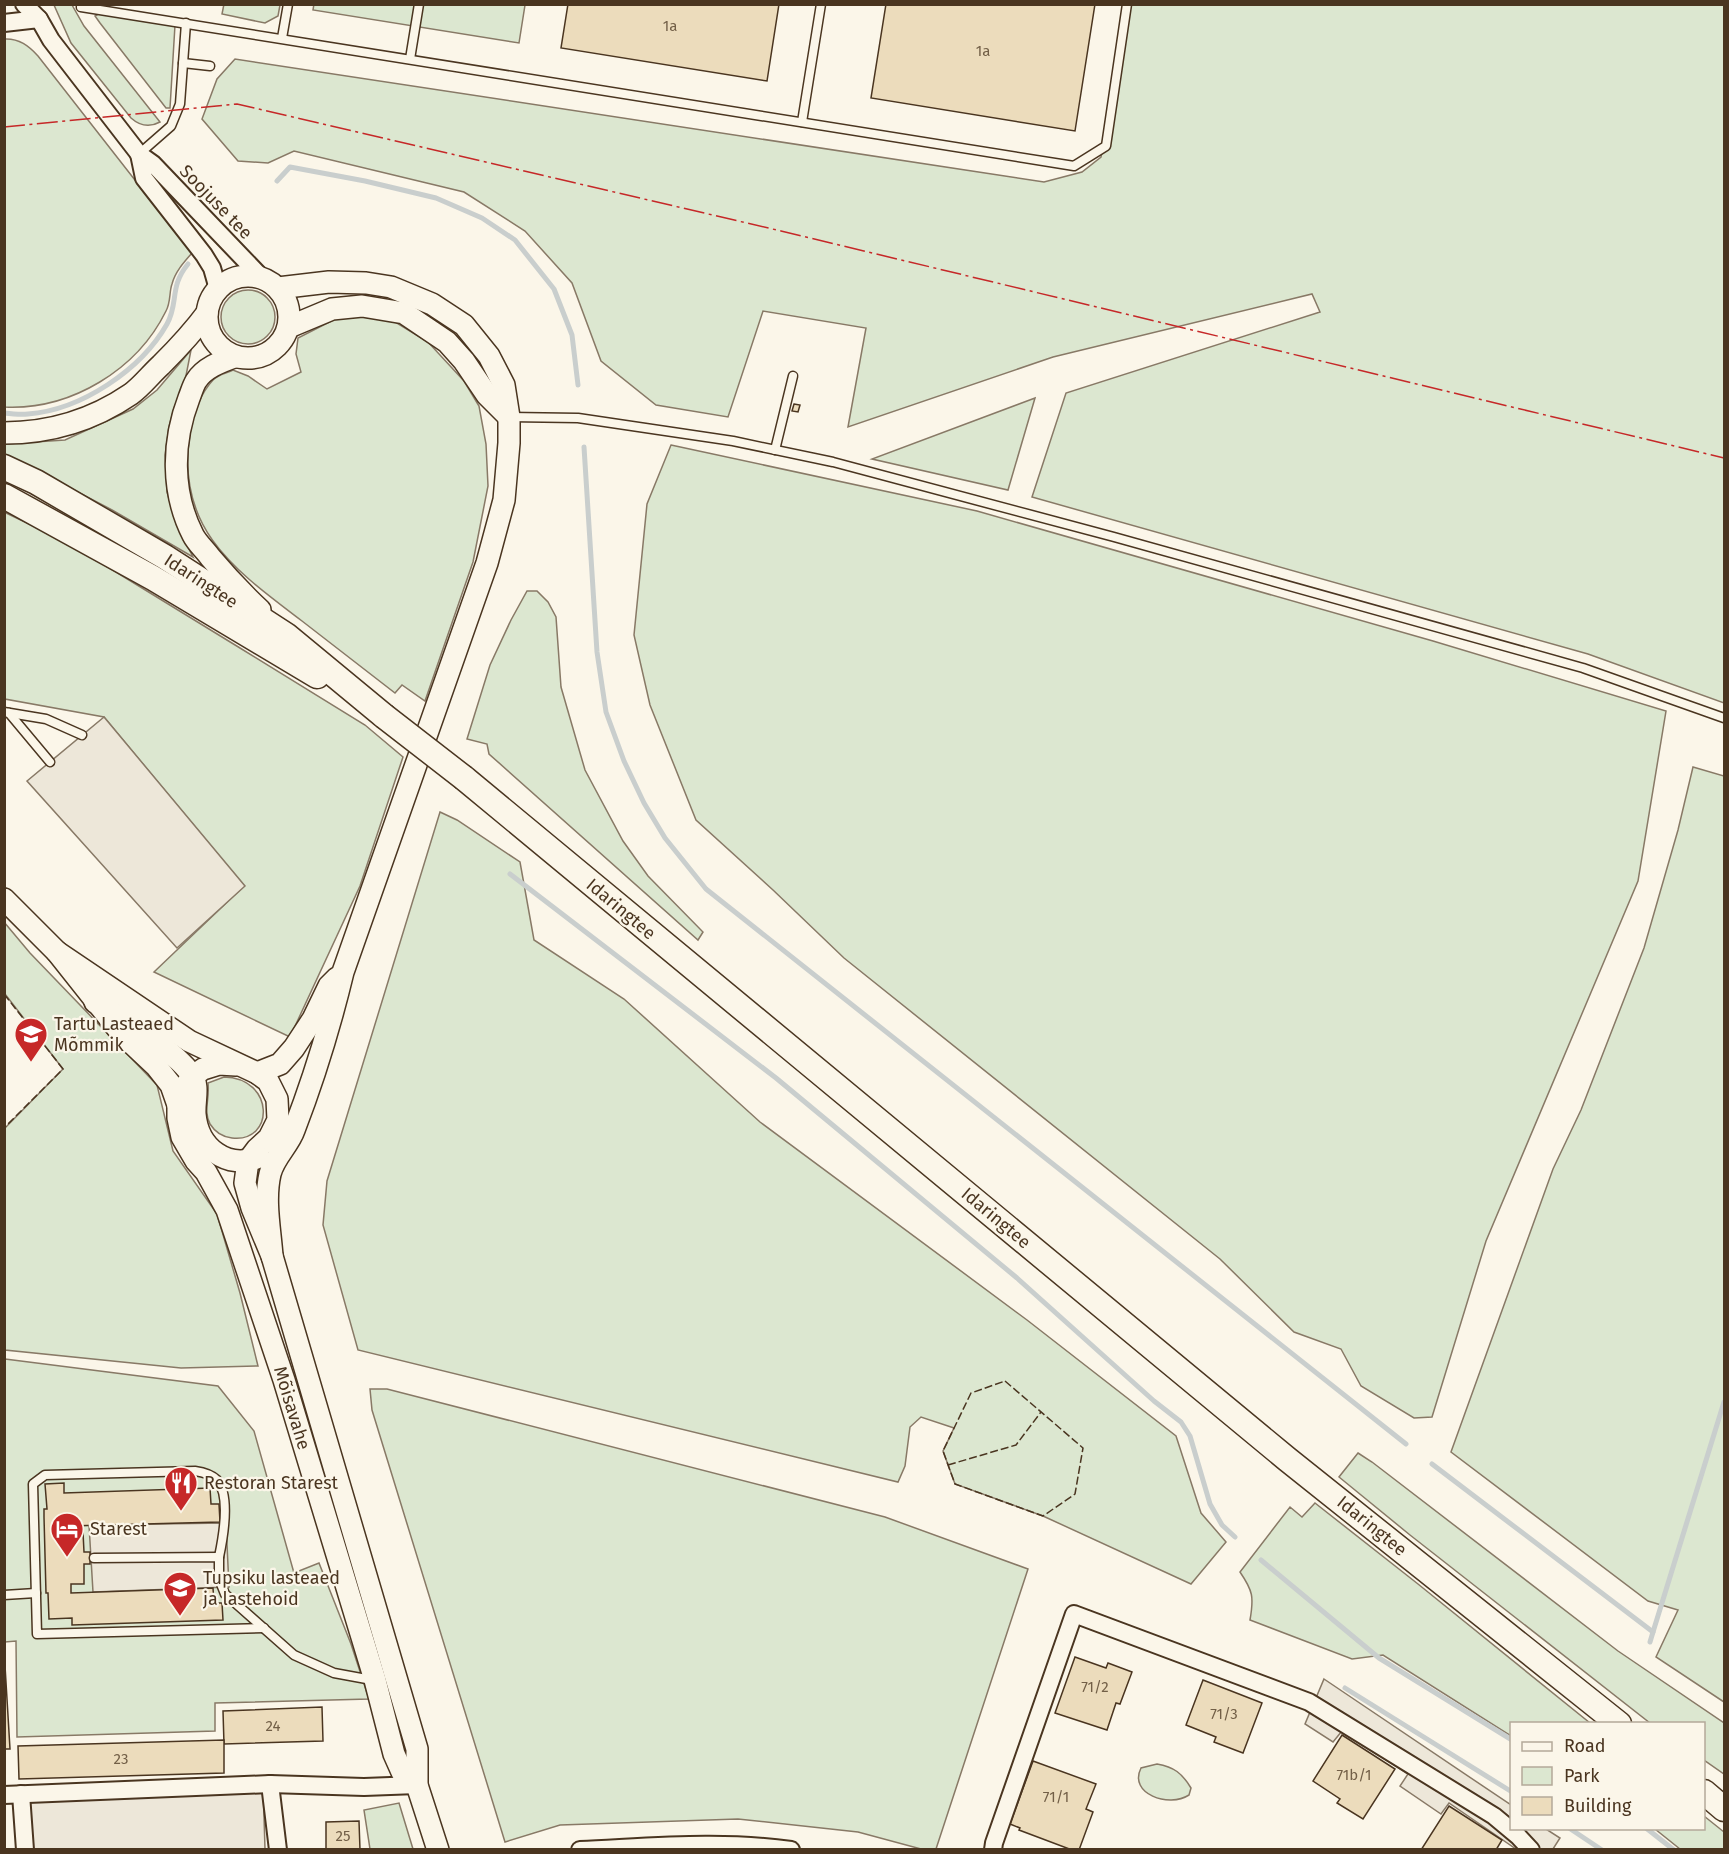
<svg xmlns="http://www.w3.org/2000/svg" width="1729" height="1854" font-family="'Fira Sans',sans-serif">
	<rect width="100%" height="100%" fill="#fbf6e9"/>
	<g fill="#dce7d0" stroke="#887966" stroke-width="1.5">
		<polygon points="224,4 280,4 280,5 278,16 265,23 222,14"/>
		<polygon points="314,4 525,5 519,43 313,10"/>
		<path d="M54 5H72L84 26 160 122C149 128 140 126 131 118L71 43Z"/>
		<polygon points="1130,5 1724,5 1724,703 1588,654 1032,497 1066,393 1320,312 1312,294 1053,357 848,427 866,328 763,311 728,417 656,405 601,361 572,283 525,231 464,192 294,151 268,163 238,161 202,119 217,79 235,59 1044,182 1082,172 1101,157"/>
		<polygon points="100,13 175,25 170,108 166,108 100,23 95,16"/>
		<path d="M4 39C19 38 29 46 38 56L192 253C184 262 175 272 172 284 169 292 171 302 166 311 137 370 71 410 5 407Z"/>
		<circle cx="248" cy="317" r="27"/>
		<path d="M343 315 392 320 428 342 464 381 479 406 486 444 488 486 473 562 425 701 402 685 395 693C364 669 333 645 302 621 235 570 175 529 190 434 193 415 200 394 213 380 217 375 227 373 233 370L248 376 267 389 301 372 296 354 298 338Z"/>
		<polygon points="191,350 184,386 174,408 169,427 165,455 167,492 176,523 193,557 112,510 5,454 4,444 65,440 133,409 157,390"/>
		<polygon points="1035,398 1008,490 872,459"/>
		<polygon points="671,445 977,511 1433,641 1666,711 1638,881 1486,1241 1432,1417 1414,1418 1361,1386 1341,1349 1294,1332 1220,1259 844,958 773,890 696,820 650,705 634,635 647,504"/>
		<polygon points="4,512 67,542 240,648 365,725 403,757 360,886 290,1037 154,972 244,886 104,717 5,699"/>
		<polygon points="527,591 537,591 548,602 556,617 561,687 585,770 623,841 648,876 703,932 698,940 489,754 487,744 467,739 490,665 511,620"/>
		<polygon points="1693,767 1724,776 1724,1702 1656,1657 1678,1610 1648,1601 1451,1452 1553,1169 1581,1110 1644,948 1678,830"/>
		<polygon points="440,812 457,820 520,862 534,940 624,999 760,1122 1027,1320 1176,1436 1201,1513 1226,1542 1191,1584 1043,1516 955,1484 943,1451 954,1428 921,1417 910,1427 905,1466 898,1482 358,1350 323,1225 327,1181"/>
		<polygon points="4,922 30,953 157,1085 173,1151 217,1214 240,1293 258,1366 181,1368 5,1350 5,1128 63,1069 5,994"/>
		<path d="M224 1077C275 1078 275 1143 232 1138 223 1137 215 1132 210 1124 203 1112 210 1097 208 1083Z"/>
		<polygon points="5,1359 218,1386 254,1431 294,1573 319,1563 351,1644 369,1699 215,1703 215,1731 17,1737 16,1641 5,1642"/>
		<polygon points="370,1389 387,1389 885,1517 1028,1569 936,1849 921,1849 858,1832 738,1819 560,1825 505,1842 372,1410"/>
		<polygon points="1358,1453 1372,1462 1618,1651 1724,1723 1724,1774 1704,1760 1704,1724 1650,1723 1410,1535 1339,1477"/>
		<path d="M1315 1503 1418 1584 1590 1723 1512 1724 1511 1736 1383 1655 1352 1659 1250 1620C1254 1597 1253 1591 1240 1572L1290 1507 1302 1517Z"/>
		<path d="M1157 1764C1174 1767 1182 1773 1191 1788L1189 1795C1169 1808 1128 1794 1141 1768Z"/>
		<polygon points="399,1803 413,1849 370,1849 364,1810"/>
		<polygon points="1704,1816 1724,1832 1724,1849 1680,1849 1655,1829 1704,1828"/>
	</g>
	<g fill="#ede7d9" stroke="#887966" stroke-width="1.5">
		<polygon points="104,717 245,886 177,948 27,781"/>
		<polygon points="226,1523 229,1587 93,1592 89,1525"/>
		<polygon points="1324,1679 1511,1805 1512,1828 1546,1829 1560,1838 1553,1849 1516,1849 1449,1803 1441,1814 1400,1786 1408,1774 1342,1731 1333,1742 1305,1724"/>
		<polygon points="263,1784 265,1849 25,1849 21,1794"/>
	</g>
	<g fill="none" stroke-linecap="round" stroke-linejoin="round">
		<g stroke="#c9cecd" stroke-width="5">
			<polyline points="277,181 290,167 365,181 436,198 482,218 515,240 554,289 572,335 578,385"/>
			<path d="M4 413C12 414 20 415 28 414 81 410 141 370 167 324 179 302 169 287 188 264"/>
			<polyline points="584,447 597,652 606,712 624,761 644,803 665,838 706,889 1406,1444"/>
			<polyline points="510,874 776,1078 1017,1278 1154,1401 1181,1422 1190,1436 1210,1504 1222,1525 1235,1537"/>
			<polyline points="1432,1464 1653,1632 1650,1642"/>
			<polyline points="1261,1560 1379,1658 1512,1740"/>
			<polyline points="1653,1632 1724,1402"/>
			<polyline points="1345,1688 1512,1792"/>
			<polyline points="1569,1828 1602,1850"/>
			<polyline points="1646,1828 1674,1850"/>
		</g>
	</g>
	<g fill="#ecdcbc" stroke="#4a3520" stroke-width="1.5">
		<polygon points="568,4 779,4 767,81 561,48"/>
		<polygon points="886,4 1095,4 1075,131 871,98"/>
		<polygon points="794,404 800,405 798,412 792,411"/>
		<polygon points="64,1483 64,1493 210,1488 211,1504 219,1504 220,1522 69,1526 70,1533 83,1532 84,1552 90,1552 90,1564 84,1564 84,1584 71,1584 71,1593 213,1588 214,1603 222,1603 223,1620 72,1625 72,1618 49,1619 48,1593 46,1593 44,1517 44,1509 47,1509 45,1484"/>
		<polygon points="4,1649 10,1749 4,1749"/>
		<polygon points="1075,1657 1106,1668 1108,1663 1132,1672 1120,1704 1116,1703 1107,1730 1055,1713"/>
		<polygon points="1203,1680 1262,1703 1243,1753 1214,1742 1216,1737 1186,1725"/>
		<polygon points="322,1707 323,1741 224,1744 223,1711"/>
		<polygon points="1342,1735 1395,1769 1363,1819 1337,1803 1340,1799 1313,1781"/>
		<polygon points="224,1740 224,1773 19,1779 18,1746"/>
		<polygon points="1033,1761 1096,1784 1086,1809 1093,1812 1079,1850 1072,1850 1019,1830 1020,1828 1010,1824"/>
		<polygon points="1449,1806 1502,1840 1496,1850 1421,1850"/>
		<polygon points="359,1821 360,1850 326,1850 326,1822"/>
	</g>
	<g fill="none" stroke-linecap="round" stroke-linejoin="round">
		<g stroke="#4a3520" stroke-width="11">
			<g id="service">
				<polyline points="81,7 1074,166 1106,146 1127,4"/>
				<polyline points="282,38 288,4"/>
				<polyline points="410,59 419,4"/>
				<polyline points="183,63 210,66"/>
				<polyline points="802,122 821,4"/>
				<polyline points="139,154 171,126 180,104 186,23"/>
				<polyline points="509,417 578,418 733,441 833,462 1114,537 1583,668 1724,718"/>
				<polyline points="775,450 793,376"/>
				<polyline points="4,712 46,719 82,735"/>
				<polyline points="9,713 50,762"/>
				<path d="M219 1557C223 1538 231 1496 217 1480 211 1474 202 1472 195 1471L45 1475 33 1484 37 1634 264 1628"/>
				<polyline points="94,1558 219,1557 219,1579 225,1594 294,1655 334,1673 372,1680"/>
				<polyline points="4,1595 36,1593"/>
			</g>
		</g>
		<g stroke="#4a3520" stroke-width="20">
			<g id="minor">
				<polyline points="24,4 39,19 51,40 139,154 153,164 263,279"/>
				<polyline points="4,23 39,19"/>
				<polyline points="139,154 144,178 204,255 212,268 218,289"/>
				<polyline points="270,1784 278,1850"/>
				<polyline points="21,1794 25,1850"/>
				<polyline points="4,1795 270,1784 364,1787 417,1785"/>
				<path d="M580 1850C650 1847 721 1840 791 1850"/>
				<polyline points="993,1850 994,1843 1074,1614 1309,1702 1494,1816 1518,1836 1531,1850"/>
			</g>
		</g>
		<g stroke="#4a3520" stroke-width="24">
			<g id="tertiary">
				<circle cx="248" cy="317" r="41"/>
				<polyline points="289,327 332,309 362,306 404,313 447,342 464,361 487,395 509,417"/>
				<path d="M234 357C220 362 204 368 196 381 193 386 191 393 189 398 172 442 171 492 193 535 197 543 205 550 210 557 226 576 242 593 260 610"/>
				<path d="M4 433C50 433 93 420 131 394 142 386 151 374 161 365 178 348 193 332 207 313"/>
				<polyline points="4,899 57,952 122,1034 156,1066 171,1085 178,1105"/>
				<polyline points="57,952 189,1041 257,1073 268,1081 277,1099 278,1120 269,1138 257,1149 248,1161 245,1183 252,1208 272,1256 417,1749 417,1785 438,1850"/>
				<path d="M95 1002C122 1019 173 1049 191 1074 200 1086 194 1100 195 1114 198 1148 227 1170 259 1157"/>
				<polyline points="236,1065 219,1064 203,1069 193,1076 183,1089 178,1105 178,1118 182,1137 196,1161 206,1172 227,1210 284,1380 375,1680 394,1754 402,1772 417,1785"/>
				<polyline points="257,1073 280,1064 294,1048 313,1019 329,986 337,978"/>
				<path d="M272 1256C270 1229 264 1200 270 1174 274 1157 289 1145 294 1130 314 1078 330 1026 343 972L487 563 504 500 509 443V417L504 385 489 356 464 325 432 304 391 287 366 283 329 282 278 288"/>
			</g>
		</g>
		<g stroke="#4a3520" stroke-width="27">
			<g id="secondary">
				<polyline points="4,467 36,482 165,557 286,635 384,716"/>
				<polyline points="4,496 153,578 317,676"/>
				<polyline points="464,778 1287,1459 1619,1724"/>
				<polyline points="1704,1792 1724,1809"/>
			</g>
		</g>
		<use href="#service" stroke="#fbf6e9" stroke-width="8"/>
		<use href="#minor" stroke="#fbf6e9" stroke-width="16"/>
		<use href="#tertiary" stroke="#fbf6e9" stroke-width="21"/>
		<use href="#secondary" stroke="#fbf6e9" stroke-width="24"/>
		<g stroke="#4a3520" stroke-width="27" stroke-linecap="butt">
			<polyline id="secondary-bridge" points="384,716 464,778"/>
		</g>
		<use href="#secondary-bridge" stroke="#fbf6e9" stroke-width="24"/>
		<g stroke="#4a3520" stroke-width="1.5" stroke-dasharray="8 3" stroke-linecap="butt">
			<polyline points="4,994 63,1069 4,1128"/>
			<polygon points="1005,1381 1083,1448 1075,1494 1043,1516 955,1484 943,1451 971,1393"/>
			<polyline points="948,1465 1016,1445 1041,1412"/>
		</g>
		<polyline stroke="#c62828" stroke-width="1.5" stroke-dasharray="21 4.5 3 4.5" stroke-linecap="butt" points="4,127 237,104 781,231 1724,458"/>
	</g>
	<defs>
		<g id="school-pin" transform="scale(1.725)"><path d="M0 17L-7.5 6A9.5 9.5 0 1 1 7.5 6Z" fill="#c62828" stroke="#fbf6e9"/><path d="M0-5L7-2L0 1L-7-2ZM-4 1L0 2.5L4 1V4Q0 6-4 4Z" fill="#fff"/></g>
		<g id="restaurant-pin" transform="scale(1.725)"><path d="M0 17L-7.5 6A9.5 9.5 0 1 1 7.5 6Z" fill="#c62828" stroke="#fbf6e9"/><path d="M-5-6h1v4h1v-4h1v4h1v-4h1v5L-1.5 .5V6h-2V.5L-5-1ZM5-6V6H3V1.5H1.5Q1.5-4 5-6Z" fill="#fff"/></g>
		<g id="hotel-pin" transform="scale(1.725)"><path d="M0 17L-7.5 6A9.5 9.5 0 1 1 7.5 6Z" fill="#c62828" stroke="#fbf6e9"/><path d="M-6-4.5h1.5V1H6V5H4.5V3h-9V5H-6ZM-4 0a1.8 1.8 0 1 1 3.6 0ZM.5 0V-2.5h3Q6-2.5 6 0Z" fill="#fff"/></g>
	</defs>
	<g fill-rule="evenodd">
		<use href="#school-pin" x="31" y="1034"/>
		<use href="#restaurant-pin" x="181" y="1483"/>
		<use href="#hotel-pin" x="67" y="1529"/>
		<use href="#school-pin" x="180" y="1588"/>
	</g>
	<g text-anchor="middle" stroke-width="4.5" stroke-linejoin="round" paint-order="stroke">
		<g font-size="15" fill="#725f47">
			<text x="670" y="31">1a</text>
			<text x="983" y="56">1a</text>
			<text x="1095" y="1692">71/2</text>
			<text x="1224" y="1719">71/3</text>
			<text x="273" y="1731">24</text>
			<text x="121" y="1764">23</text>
			<text x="1354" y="1780">71b/1</text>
			<text x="1056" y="1802">71/1</text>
			<text x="343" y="1841">25</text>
		</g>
		<g font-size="18" fill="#4a3520" stroke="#fbf6e9">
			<text transform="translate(216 202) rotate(46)" y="6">Soojuse tee</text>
			<text transform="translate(201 581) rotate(33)" y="6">Idaringtee</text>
			<text transform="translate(621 909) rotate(40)" y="6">Idaringtee</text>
			<text transform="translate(996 1218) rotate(40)" y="6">Idaringtee</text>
			<text transform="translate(292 1408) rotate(73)" y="6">Mõisavahe</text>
			<text transform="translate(1372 1526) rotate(39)" y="6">Idaringtee</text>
		</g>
		<g font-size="18" fill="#4a3520" stroke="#fbf6e9" text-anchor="start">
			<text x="54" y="1030">Tartu Lasteaed<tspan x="54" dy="21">Mõmmik</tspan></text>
			<text x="204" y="1489">Restoran Starest</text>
			<text x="90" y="1535">Starest</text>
			<text x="203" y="1584">Tupsiku lasteaed<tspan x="203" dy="21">ja lastehoid</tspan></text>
		</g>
	</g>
	<rect width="1729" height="1854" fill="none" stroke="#4a3520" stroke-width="12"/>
	<rect x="1510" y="1722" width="195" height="108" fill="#fbf6e9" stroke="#b4a999" stroke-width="1.5"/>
	<rect x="1522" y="1742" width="30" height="9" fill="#fbf6e9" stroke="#b4a999" stroke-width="1.5"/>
	<text x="1564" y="1752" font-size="18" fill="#4a3520">Road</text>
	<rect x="1522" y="1767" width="30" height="18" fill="#dce7d0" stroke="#b4a999" stroke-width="1.5"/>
	<text x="1564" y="1782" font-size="18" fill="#4a3520">Park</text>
	<rect x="1522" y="1797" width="30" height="18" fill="#ecdcbc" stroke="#b4a999" stroke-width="1.5"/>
	<text x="1564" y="1812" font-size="18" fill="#4a3520">Building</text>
</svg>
